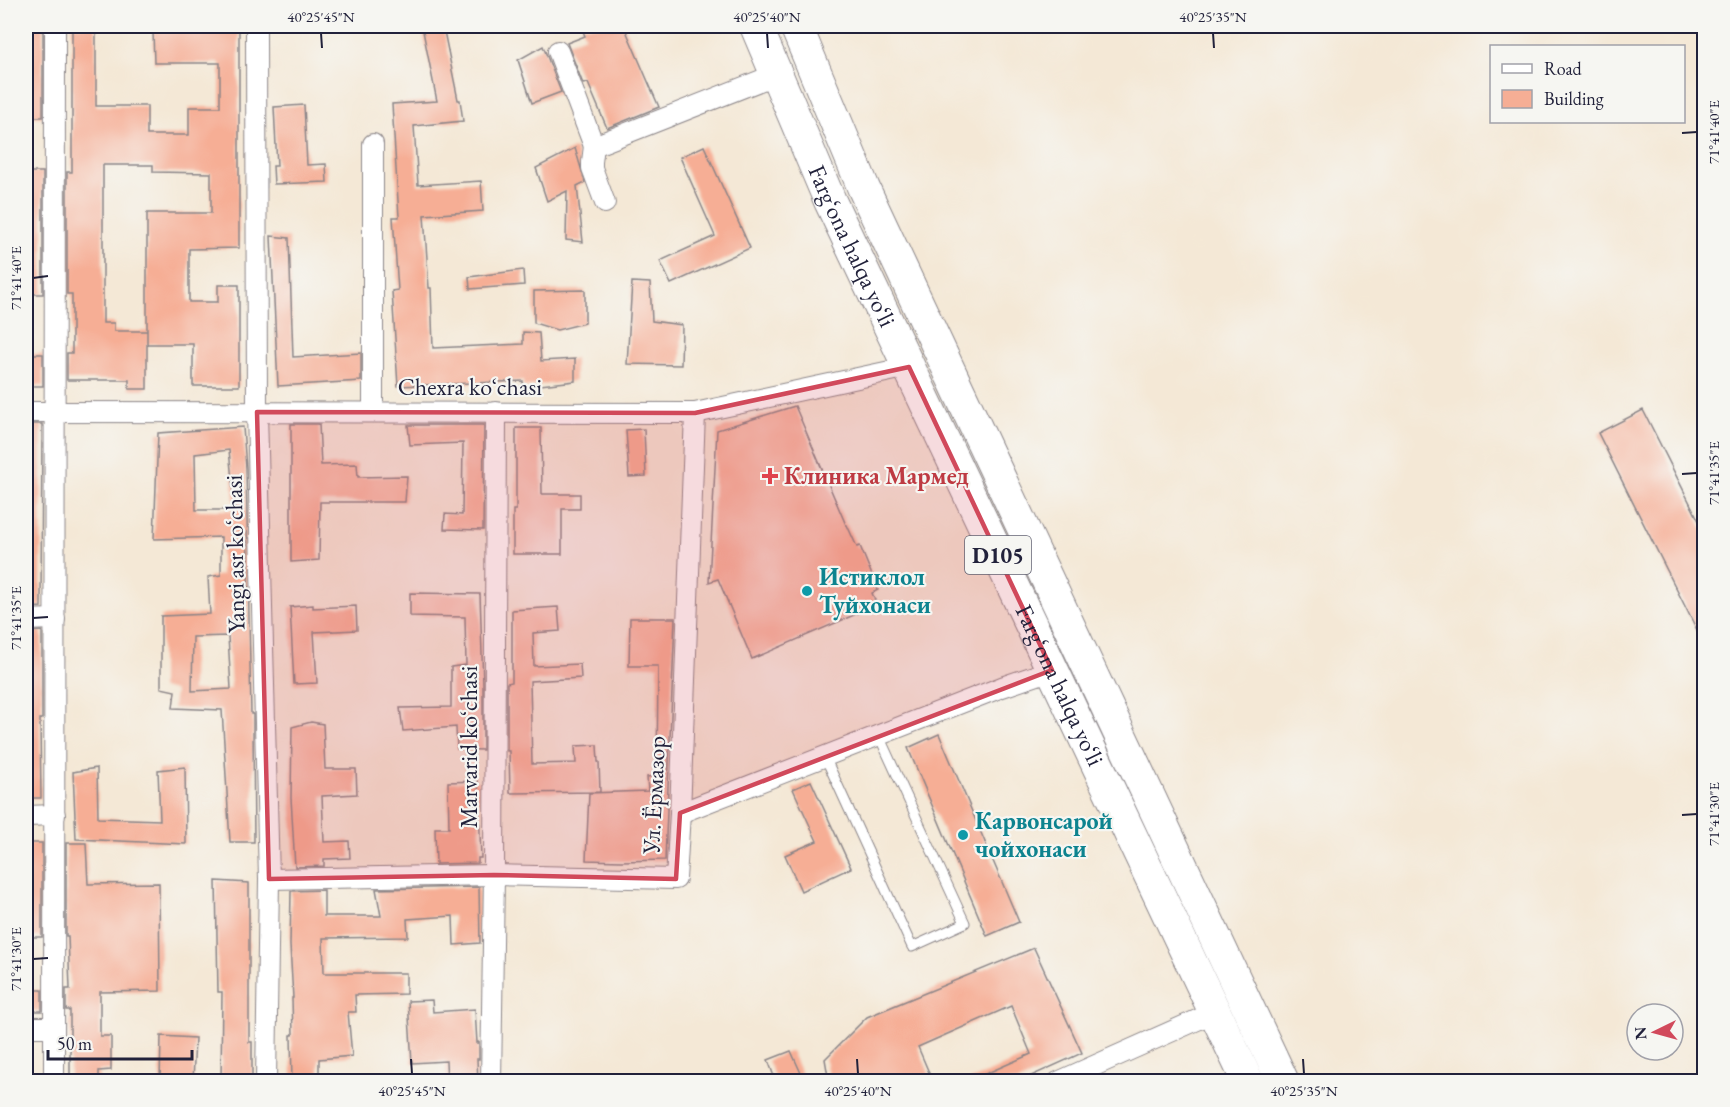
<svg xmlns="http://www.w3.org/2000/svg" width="1730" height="1107" font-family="'EB Garamond',serif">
	<rect width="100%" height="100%" fill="#f6f6f2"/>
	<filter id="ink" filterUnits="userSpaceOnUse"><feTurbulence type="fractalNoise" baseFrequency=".0167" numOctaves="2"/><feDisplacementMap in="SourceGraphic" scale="12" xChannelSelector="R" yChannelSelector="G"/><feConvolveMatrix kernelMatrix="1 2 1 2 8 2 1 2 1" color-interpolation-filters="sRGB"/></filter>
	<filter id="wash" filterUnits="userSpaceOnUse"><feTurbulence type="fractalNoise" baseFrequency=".008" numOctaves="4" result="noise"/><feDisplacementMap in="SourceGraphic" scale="24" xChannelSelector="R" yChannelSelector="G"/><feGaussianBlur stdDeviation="1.35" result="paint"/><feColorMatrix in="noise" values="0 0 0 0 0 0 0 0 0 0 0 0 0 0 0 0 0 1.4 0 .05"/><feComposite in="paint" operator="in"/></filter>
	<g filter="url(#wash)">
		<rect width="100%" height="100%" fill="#f4e8d6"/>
		<g id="blocks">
			<g fill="#f6ae95" fill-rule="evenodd">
				<rect x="26" y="26" width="17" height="91"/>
				<polygon points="72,26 96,26 96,106 147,106 147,135 189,135 189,107 220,107 220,63 154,63 153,31 220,31 220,26 239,26 239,248 189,249 189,302 218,302 218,285 239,285 239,386 193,386 193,344 147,344 147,213 211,213 211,173 153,172 153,165 103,165 103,323 114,323 114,331 147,331 147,389 129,389 129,380 67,380 67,353 72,353 72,294 67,294 67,172 72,172"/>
				<polygon points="422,26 443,26 458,100 460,100 463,121 414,126 418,185 481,181 483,211 424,215 429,288 431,288 433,348 523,344 523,332 539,333 541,361 575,359 575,381 523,387 523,381 398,386 392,291 398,290 393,217 399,217 392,104 437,101"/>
				<polygon points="581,26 624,26 659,107 607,128 588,83 583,84 567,43 585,36"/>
				<polygon points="543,46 561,92 532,103 518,60"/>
				<polygon points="304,105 307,165 326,164 327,182 274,184 273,166 277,166 274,107"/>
				<polygon points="704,146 750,248 671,284 660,261 715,236 680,157"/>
				<polygon points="575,148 585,182 577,186 583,242 566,240 567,191 547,201 536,168"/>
				<rect x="26" y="172" width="17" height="122"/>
				<polygon points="271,236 289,238 293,357 361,353 361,381 278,386"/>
				<polygon points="523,270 524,285 470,289 469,277"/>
				<polygon points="632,282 650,283 652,321 682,325 681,365 627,364"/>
				<polygon points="585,290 585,323 557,330 534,323 534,291"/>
				<rect x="26" y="354" width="17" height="32"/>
				<polygon points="795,406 846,525 847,525 857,547 860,546 878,590 872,593 877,605 752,659 718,579 709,582 717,430"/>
				<polygon points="1643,410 1704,531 1704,644 1598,433"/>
				<polygon points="26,424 42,424 41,607 26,608"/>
				<polygon points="291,424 319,424 321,465 357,464 358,477 407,476 405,502 320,502 319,560 291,562"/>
				<polygon points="408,425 484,425 483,530 444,529 445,514 462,515 463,443 410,445"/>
				<path d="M243 427 246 468 251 714H253V728L254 842H230L222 710 173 708 175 691 161 688V616L210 614 208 577 221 575V537L154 539 158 433ZM229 450 235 510H196L195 454ZM228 636 231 689 192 691 193 637Z"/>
				<polygon points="516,428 541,428 542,494 580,494 580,509 562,509 562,554 513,554 513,510 516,510"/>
				<polygon points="644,429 646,476 629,477 626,430"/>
				<polygon points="410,593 480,594 483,685 483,750 457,749 456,727 403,731 400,708 451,707 451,667 466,665 465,617 410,616"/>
				<polygon points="313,605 313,608 356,606 357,630 314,632 317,683 294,684 290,607"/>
				<polygon points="558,607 560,631 533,633 534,666 580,664 581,678 530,681 532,764 576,763 575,746 597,745 598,762 599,762 600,792 510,793 509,751 507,751 507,683 512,682 512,610"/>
				<polygon points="630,618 675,618 665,860 621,861 586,860 589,793 648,791 647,777 657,776 658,666 629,666"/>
				<polygon points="42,631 42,719 40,719 41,798 26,798 26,632"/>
				<polygon points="311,722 323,724 325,769 356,769 357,794 322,796 324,842 349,841 350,858 324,859 324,866 295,867 291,798 292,727"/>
				<polygon points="939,734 1019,922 987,936 908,748"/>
				<polygon points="185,767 186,844 76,839 73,772 97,768 98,818 160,820 158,770"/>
				<polygon points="478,781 481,858 478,858 478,863 436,864 435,828 449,828 448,782"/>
				<polygon points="811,781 851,868 801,891 785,855 817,841 793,789"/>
				<rect x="26" y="843" width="16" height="94"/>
				<polygon points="66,843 86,843 88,884 159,883 160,991 100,992 100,1036 111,1036 111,1070 99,1071 99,1082 70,1082 70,1010 66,1010 66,989 70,989 68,936 66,936"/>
				<polygon points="216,881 249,883 249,1042 252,1042 252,1082 221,1082 222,992 218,992"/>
				<polygon points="479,887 480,943 454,945 453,916 407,919 408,937 323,938 324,973 406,973 406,994 355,995 356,1012 348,1012 352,1056 319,1059 319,1082 292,1082 291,1035 293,1035 292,998 293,998 290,945 291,891 324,890 324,916 381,916 376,889"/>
				<polygon points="1034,948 1082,1053 1018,1082 967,1082 1031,1054 1011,1006 918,1047 933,1082 829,1082 825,1059 867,1017"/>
				<rect x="26" y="990" width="16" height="21"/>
				<polygon points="432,1000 433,1012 475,1009 477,1043 479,1042 479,1059 477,1059 478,1082 447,1082 446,1061 412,1063 408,1001"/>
				<polygon points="161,1036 195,1038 193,1082 160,1082"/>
				<polygon points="791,1051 805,1082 776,1082 768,1060"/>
			</g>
		</g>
	</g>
	<g filter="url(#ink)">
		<use href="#blocks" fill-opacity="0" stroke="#8b8588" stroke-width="1.5"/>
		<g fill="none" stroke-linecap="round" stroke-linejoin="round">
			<g stroke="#8b8588" stroke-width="11">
				<polyline id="service" points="825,757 912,947 965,923 879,736"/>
			</g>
			<g stroke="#8b8588" stroke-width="22">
				<g id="minor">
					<polyline points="256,26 257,412 269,879 266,1082"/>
					<polyline points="558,51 594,146 777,74"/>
					<polyline points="373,144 373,412"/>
					<polyline points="594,146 592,162 592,168 605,203"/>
					<polyline points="26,412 695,413 909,367"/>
					<polyline points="26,620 55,619"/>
					<polyline points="680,813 1002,687 1052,670"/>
					<polyline points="26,816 55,815"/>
					<polyline points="269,879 494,875 676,879 680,813 695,413"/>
					<polyline points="26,1027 54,1027"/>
					<polyline points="54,1082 55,26"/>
					<polyline points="491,1082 494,875 496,412"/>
					<polyline points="1058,1082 1215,1012"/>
				</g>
			</g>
			<g stroke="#8b8588" stroke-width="34">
				<g id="trunk">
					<path id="s1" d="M756 26 830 201 1248 1082"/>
					<polyline points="796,26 864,189 1283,1082"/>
				</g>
			</g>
			<use href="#service" stroke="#fff" stroke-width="9"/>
			<use href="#minor" stroke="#fff" stroke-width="20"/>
			<use href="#trunk" stroke="#fff" stroke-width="32"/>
		</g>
	</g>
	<path fill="#d1495b" fill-opacity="0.2" stroke="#d1495b" stroke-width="4.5" stroke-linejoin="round" d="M909 367 1052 670 680 813 676 879 494 875 269 879 257 412 695 413Z"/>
	<path fill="none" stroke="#22223b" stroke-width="2" d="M321 33 322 48M767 33 768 48M1213 33 1214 48M1682 133 1697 132M33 278 48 276M1682 474 1697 473M33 618 48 617M1682 815 1697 814M33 959 48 958M411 1059 412 1074M857 1059 858 1074M1303 1059 1304 1074"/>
	<path fill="#e0444e" stroke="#f6f6f2" stroke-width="2" d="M767 467h6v6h6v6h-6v6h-6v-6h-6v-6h6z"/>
	<g fill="#0f9aa8" stroke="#f6f6f2" stroke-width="2">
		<circle cx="807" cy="591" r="6"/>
		<circle cx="963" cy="835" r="6"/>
	</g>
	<g text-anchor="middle" stroke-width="4.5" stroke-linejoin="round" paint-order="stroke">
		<rect fill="#f6f6f2" stroke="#626272" stroke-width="1.5" x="965" y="536" width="66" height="38" rx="4.5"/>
		<g font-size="22" font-weight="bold" fill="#22223b">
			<text x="998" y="563">D105</text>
		</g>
		<g font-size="24" fill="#22223b" stroke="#f6f6f2">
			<text dy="8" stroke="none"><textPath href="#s1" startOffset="240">Farg‘ona halqa yo‘li</textPath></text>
			<text x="470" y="395">Chexra koʻchasi</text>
			<text transform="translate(235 554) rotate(-91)" y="8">Yangi asr koʻchasi</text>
			<text dy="8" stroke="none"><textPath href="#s1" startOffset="726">Farg‘ona halqa yo‘li</textPath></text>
			<text transform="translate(469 747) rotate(-90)" y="8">Marvarid koʻchasi</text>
			<text transform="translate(654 795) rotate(-87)" y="8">Ул. Ёрмазор</text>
		</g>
		<g font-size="24" font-weight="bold" fill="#be3a42" stroke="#f6f6f2" text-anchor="start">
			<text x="784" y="484">Клиника Мармед</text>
		</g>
		<g font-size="24" font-weight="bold" fill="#0d838f" stroke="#f6f6f2" text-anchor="start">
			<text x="819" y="585">Истиклол<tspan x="819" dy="28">Туйхонаси</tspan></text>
			<text x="975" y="829">Карвонсарой<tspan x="975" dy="28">чойхонаси</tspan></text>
		</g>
	</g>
	<rect width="1730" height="1107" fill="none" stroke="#f6f6f2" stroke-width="66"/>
	<rect x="1490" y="45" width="195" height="78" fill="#f6f6f2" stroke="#a1a1a9" stroke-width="1.5"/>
	<rect x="1502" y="64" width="30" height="9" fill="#ffffff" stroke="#a1a1a9" stroke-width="1.5"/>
	<text x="1544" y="75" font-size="18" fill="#22223b">Road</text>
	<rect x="1502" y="90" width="30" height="18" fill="#f6ae95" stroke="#a1a1a9" stroke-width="1.5"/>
	<text x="1544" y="105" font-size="18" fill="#22223b">Building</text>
	<g transform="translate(1655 1032) rotate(265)"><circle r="28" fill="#f6f6f2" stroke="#a1a1a9" stroke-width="1.5"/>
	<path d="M0-4.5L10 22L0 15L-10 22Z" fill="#d1495b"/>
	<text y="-9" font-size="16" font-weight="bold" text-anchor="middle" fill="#22223b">N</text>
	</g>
	<path d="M48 1050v9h144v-9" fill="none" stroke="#22223b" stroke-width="3"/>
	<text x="57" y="1050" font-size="18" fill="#22223b" stroke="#f6f6f2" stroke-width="4.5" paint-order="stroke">50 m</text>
	<rect x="33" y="33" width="1664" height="1041" fill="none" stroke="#22223b" stroke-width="2"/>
	<g font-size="15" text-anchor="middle" fill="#22223b">
		<text x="321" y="22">40°25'45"N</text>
		<text x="767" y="22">40°25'40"N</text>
		<text x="1213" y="22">40°25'35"N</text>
		<text transform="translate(1714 132) rotate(-90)" y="5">71°41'40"E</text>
		<text transform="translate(16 278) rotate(-90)" y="5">71°41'40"E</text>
		<text transform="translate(1714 473) rotate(-90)" y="5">71°41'35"E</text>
		<text transform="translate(16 618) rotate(-90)" y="5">71°41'35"E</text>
		<text transform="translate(1714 814) rotate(-90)" y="5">71°41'30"E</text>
		<text transform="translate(16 959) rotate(-90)" y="5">71°41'30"E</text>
		<text x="412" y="1096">40°25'45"N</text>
		<text x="858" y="1096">40°25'40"N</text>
		<text x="1304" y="1096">40°25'35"N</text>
	</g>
</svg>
